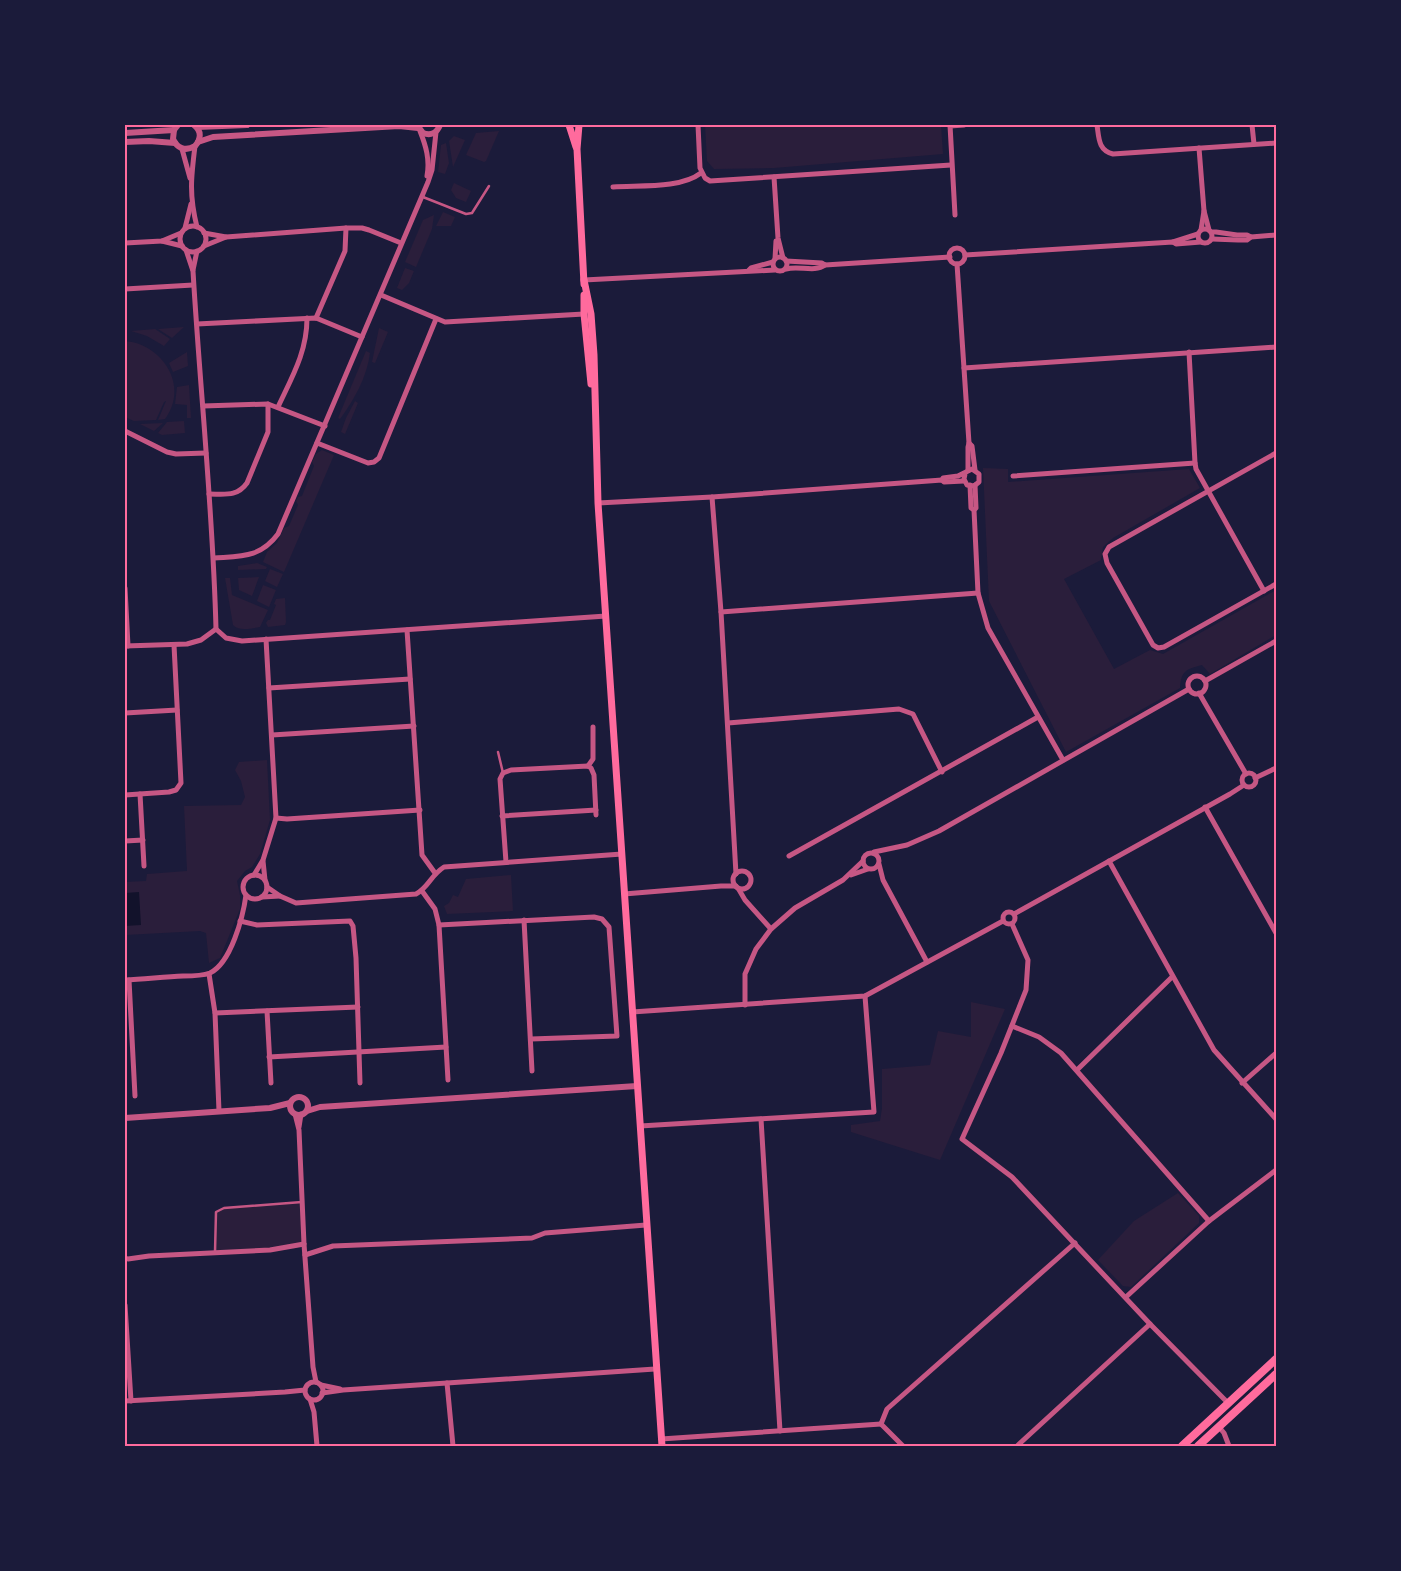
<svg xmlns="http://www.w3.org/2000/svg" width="1401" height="1571" font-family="Quicksand,sans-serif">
	<rect width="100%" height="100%" fill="#1b1b3a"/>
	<g fill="#2a1e3b">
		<polygon points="705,125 941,125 943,154 774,168 714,169 707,161"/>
		<polygon points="499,131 486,161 484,162 466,155 476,133"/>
		<polygon points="454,136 465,140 453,167 449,141"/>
		<polygon points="446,143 449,163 445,174 438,172 441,145"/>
		<polygon points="454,183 471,191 466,202 456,198 451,190"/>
		<polygon points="443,212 455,217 451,226 436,226"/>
		<polygon points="434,215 432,229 416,267 405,262 423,220"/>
		<polygon points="405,268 414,271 409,283 402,290 397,288"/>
		<polygon points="184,327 172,338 158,329"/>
		<polygon points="379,328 388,332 375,363 372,362"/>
		<polygon points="155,329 170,339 164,346 147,336 131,331"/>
		<path d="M125 341C162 344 190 386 165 419L158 420 166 401 164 402 156 420 134 421 125 417Z"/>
		<path d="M366 351 370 353C367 377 354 400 340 419L338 418Z"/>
		<polygon points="187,352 188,366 173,372 169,363"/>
		<polygon points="189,385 191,418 187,418 187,405 175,404 177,387"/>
		<polygon points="355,401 358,403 345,434 341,432 346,418"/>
		<polygon points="184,421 185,433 162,435 158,433 167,422"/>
		<polygon points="163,423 154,431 140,424"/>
		<polygon points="322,450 334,455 284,572 263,562 267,552 277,543 284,528 289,526 298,505 296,501 298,497 302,496 314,466 312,462 316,454"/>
		<path d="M983 468 1008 469V482L1189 469 1200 488 1113 538 1103 547 1101 560 1064 579 1114 669 1150 650 1163 654 1276 590V635L1210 674 1202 665C1186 669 1181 671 1180 688L1066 752 989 601Z"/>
		<polygon points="257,563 267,567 266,569 238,570 238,566"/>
		<polygon points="270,569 283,574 277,587 265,581"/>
		<polygon points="259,577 252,596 239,590 238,578"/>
		<path d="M225 578H230L232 595 268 610 260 627C252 628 240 632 233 625Z"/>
		<polygon points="263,585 276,590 269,607 257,601"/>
		<polygon points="285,598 286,622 285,625 268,627 266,623 268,620 270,620 276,605 274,604 276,599"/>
		<polygon points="267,760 270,820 260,854 252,867 245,871 237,881 240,895 240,909 220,958 209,963 206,933 200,931 125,935 125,882 146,881 147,874 187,871 184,806 241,805 245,797 241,781 235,770 239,762"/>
		<polygon points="511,875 513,911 447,914 444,906 449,903 453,895 458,897 466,879"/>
		<polygon points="971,1002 1005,1009 940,1160 851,1132 851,1125 880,1121 882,1108 882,1069 930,1065 938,1031 971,1037"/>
		<polygon points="1178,1193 1199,1216 1199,1223 1131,1287 1123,1286 1098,1260 1134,1221"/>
		<polygon points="302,1202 304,1244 270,1250 215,1252 216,1212 224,1208"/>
	</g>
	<polygon fill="#12122b" points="139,892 141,925 125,926 125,893"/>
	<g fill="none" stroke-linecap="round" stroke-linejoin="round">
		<g stroke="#c65784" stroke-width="2.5">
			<polyline points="423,197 466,214 472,213 489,186"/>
			<polyline points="498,752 503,773"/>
			<polyline points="215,1252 216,1212 224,1208 302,1202"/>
		</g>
		<g stroke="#c65784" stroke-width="5">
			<polyline points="698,125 700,168 705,178 710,181 951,165"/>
			<polyline points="950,125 955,215"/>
			<path d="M1097 125C1099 138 1098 150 1113 154L1276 143"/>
			<polyline points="1252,125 1254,144"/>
			<polyline points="950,126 964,125"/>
			<path d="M420 131C426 146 430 160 427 176"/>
			<path d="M195 146C191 178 189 195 197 227"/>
			<polyline points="1199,148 1204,211 1209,230"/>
			<polyline points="182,149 190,178"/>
			<polyline points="774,177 778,238 783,258"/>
			<path d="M613 187C639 185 680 189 701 173"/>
			<circle cx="193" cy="239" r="13"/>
			<polyline points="185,228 191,204"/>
			<circle cx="1205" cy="236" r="7"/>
			<polyline points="1201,230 1204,211"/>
			<polyline points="1211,232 1216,232 1237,235 1247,235 1251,237"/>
			<polyline points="204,233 226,237 346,228 362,228 369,230 401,243"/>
			<polyline points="1212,239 1238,240 1247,240 1251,237 1276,235"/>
			<polyline points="162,241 182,246"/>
			<polyline points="1173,242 1198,234"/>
			<polyline points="125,243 162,241 181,233"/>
			<polyline points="204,246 226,237"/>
			<circle cx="957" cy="256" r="8"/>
			<path d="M186 250 193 271C200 390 213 509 216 629"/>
			<polyline points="965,255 1173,242 1176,244 1201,242"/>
			<circle cx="780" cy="264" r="7"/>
			<polyline points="775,259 776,241"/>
			<polyline points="786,261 822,263 825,265 950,257"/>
			<polyline points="957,264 969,443 968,447 968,470"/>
			<path d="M786 269C799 265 814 273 825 265"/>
			<polyline points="193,270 197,251"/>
			<polyline points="749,270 751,268 773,262"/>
			<polyline points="584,280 775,270"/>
			<polyline points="125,289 193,285"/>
			<polyline points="381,295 445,322 584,314"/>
			<polyline points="316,318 345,251 346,228"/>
			<polyline points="197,324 316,318 362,337"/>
			<polyline points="1189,352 1195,463 1196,469 1264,591"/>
			<polyline points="964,368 1276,347"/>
			<polyline points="203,406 268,404 325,426"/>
			<path d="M278 407C292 377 307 352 307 318"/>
			<polyline points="125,431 167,452 176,454 206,453"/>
			<polyline points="317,443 368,463 374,462 379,458 436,319"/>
			<polyline points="969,443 972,446 975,470"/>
			<polyline points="1276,453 1109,547 1105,554 1107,563 1153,645 1158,648 1164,647 1276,584"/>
			<polyline points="1013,476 1195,463"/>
			<polyline points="942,480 943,478 958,476 972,469 979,474 979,482 974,486 967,485 964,479 965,474"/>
			<polyline points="970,485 971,508 974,510"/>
			<polyline points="975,485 976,508 974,510 978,593 988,628 1063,760"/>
			<path d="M209 494C225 494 237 497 247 483L268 432V404"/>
			<polyline points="712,497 721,612 736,874"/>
			<polyline points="598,503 712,497 942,480 944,482 964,481"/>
			<path d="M214 558C242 556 260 558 278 534L428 182 432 170 436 132"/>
			<polyline points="125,588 128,646"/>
			<polyline points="721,612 978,593"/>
			<polyline points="407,630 422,855 435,873"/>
			<polyline points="125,646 187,644 201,640 216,629 226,638 242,641 606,616"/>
			<circle cx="1197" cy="685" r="9"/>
			<polyline points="1205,681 1276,641"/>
			<polyline points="269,688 410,679"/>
			<polyline points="1199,693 1246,774"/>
			<polyline points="125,713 177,710"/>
			<polyline points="728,723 899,709 913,714 942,772"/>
			<polyline points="272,735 414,726"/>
			<polyline points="588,766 593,759 593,727"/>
			<circle cx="1249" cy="780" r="7"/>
			<polyline points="1255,778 1276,768"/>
			<polyline points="140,794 144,866"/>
			<polyline points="125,795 169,792 176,790 181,783 174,645"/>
			<polyline points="1205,807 1276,933"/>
			<polyline points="502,816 596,810"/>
			<polyline points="276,818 287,819 420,810"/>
			<polyline points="125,841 143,840"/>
			<polyline points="874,852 907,845 939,831 1189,689"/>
			<circle cx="871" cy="861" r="8"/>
			<polyline points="789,856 1038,717"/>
			<polyline points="263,861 265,880"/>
			<polyline points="1109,861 1214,1050 1276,1119"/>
			<polyline points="506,862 500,779 503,773 511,770 588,766 591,768 594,775 596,815"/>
			<polyline points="879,864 883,880 927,962"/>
			<circle cx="742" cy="880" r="9"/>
			<polyline points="254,875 263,860 276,818 266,639"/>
			<polyline points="851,875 868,869"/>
			<circle cx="255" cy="887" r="12"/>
			<path d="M267 887 280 896 296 903 416 894C429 887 430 876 444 867L622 854"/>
			<polyline points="738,888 745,900 771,929"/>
			<polyline points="422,891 435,909 439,925 448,1080"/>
			<polyline points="624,894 721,886 736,886"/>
			<polyline points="262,897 280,896"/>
			<circle cx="1009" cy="918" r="6"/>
			<polyline points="1014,914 1230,794 1244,785"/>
			<polyline points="524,920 532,1071"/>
			<polyline points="240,921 257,925 350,921 353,926 356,958 360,1083"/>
			<polyline points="1012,924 1028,960 1026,990 1001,1053 962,1139 1012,1177 1150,1324 1228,1403"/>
			<polyline points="439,925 594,917 602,919 609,927 617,1036 531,1039"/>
			<polyline points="209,974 215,1013 219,1111"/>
			<path d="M125 980C144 979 164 977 183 976 191 976 202 976 210 973 231 963 243 917 246 895"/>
			<polyline points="129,980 135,1096"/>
			<polyline points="745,1005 745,974 756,949 771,929 795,908 843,880 863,861"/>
			<polyline points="267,1011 271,1083"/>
			<polyline points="632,1012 865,996 1003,921"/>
			<polyline points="215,1013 358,1007"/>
			<polyline points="1012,1026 1039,1037 1061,1053 1209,1221"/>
			<polyline points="269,1057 446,1047"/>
			<polyline points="1077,1070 1172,977"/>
			<polyline points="1242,1083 1276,1053"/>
			<polyline points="295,1114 299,1130 304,1244 313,1367 316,1382"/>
			<polyline points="761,1119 780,1431"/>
			<polyline points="640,1126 874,1112 865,996"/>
			<polyline points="299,1127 301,1114"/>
			<polyline points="305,1255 333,1246 532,1238 545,1233 646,1225"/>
			<polyline points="125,1258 128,1259 149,1256 270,1250 304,1244"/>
			<polyline points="1126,1297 1209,1221 1276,1170"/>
			<polyline points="125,1305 131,1401"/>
			<circle cx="314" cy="1391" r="9"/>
			<polyline points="447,1383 453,1446"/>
			<polyline points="321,1385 340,1389"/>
			<polyline points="322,1393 343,1390 655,1369"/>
			<polyline points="310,1399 314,1412 317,1446"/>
			<polyline points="125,1401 285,1392 305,1390"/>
			<polyline points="881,1424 887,1409 1075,1243"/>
			<polyline points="881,1424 903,1446"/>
			<polyline points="1219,1427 1224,1433 1229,1446"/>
			<polyline points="661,1439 881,1424"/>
			<polyline points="1017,1446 1150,1324"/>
		</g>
		<g stroke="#c65784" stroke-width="6">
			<path d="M178 125 174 130 173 139C177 148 185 152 195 146 201 139 202 131 194 125"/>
			<path d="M417 125 423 133C431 136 437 133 440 125"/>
			<polyline points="197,127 247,125"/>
			<polyline points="125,133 174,130"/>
			<polyline points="125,142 149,141 175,143"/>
			<polyline points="198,142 213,137 399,126 418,128"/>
			<circle cx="299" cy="1106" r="9"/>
			<polyline points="307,1111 320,1107 637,1086"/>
			<polyline points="125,1118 270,1108 290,1103"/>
		</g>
		<g stroke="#ff6b9d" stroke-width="7">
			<polyline points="569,125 576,147"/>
			<polyline points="579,125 577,149 584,284"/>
			<polyline points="584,280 591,314 594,355 598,503 662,1446"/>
			<polyline points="584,295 584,314 591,384"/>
		</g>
		<g stroke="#ff6b9d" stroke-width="8">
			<polyline points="1182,1446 1276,1359"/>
			<polyline points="1198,1446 1276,1374"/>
		</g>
	</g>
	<rect width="1401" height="1571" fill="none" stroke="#1b1b3a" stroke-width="252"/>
	<rect x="126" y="126" width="1149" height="1319" fill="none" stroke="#ff6b9d" stroke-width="2"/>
</svg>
